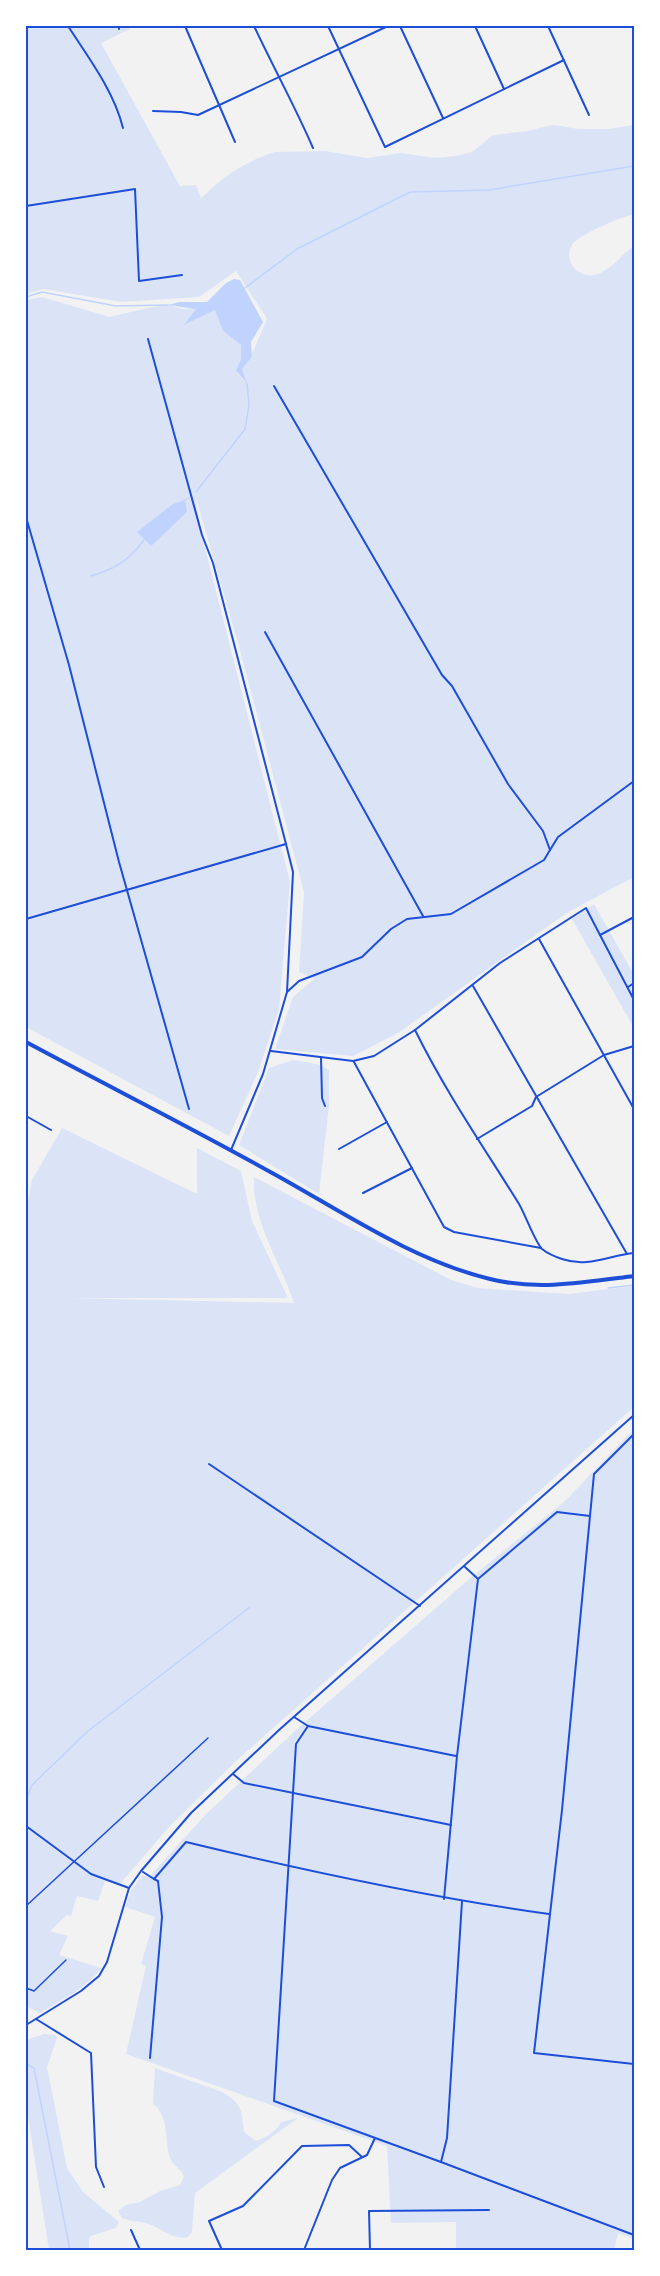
<svg xmlns="http://www.w3.org/2000/svg" width="660" height="2276" font-family="Merriweather,serif">
	<rect width="100%" height="100%" fill="#f2f2f2"/>
	<g fill="#dbe4f7">
		<path d="M26 26H130V29L101 43 180 186 196 185 201 198 221 180 237 169 258 158 275 152 325 151 367 158 401 153 435 158 456 156 472 152 493 135 528 131 543 127 554 125 579 129H608L634 125V214C622 217 579 234 572 245 562 261 580 281 598 274 613 268 621 255 634 246V877L568 912 398 1033 353 1056 275 1049 293 997 314 979 299 972 304 892 238 643 195 495 201 532 290 882 279 1009 258 1072 229 1136 26 1027V300L42 297 110 317 147 308 168 305 182 309 195 308 196 311 186 324 215 310 223 331 241 345 242 355 237 373 246 382 242 369 249 361 267 319 236 271 199 297 121 302 43 289 26 294Z"/>
		<polygon points="594,904 634,975 634,1028 572,919"/>
		<polygon points="293,1060 317,1064 329,1070 329,1106 319,1194 239,1145 269,1068"/>
		<path d="M62 1128 197 1194V1148L241 1171 252 1221 288 1298H71L294 1303C280 1261 252 1222 254 1177L451 1280 478 1288 568 1294 634 1286V1407L236 1761 169 1827 119 1885 105 1881 98 1901 77 1896 71 1916 67 1915 50 1931 68 1936 59 1955 101 1968C88 1988 61 2000 40 2013L26 2006V1211L32 1180Z"/>
		<polygon points="634,1429 634,2239 618,2233 614,2250 456,2250 456,2222 391,2223 387,2146 126,2054 146,1966 141,1964 155,1917 125,1907 132,1889 143,1875 149,1877 206,1814 296,1730 468,1580 564,1502"/>
		<polygon points="44,2034 55,2035 57,2038 47,2067 67,2168 83,2192 119,2222 116,2228 91,2236 89,2239 89,2250 49,2250 26,2104 26,2040"/>
		<path d="M155 2068 222 2092C243 2104 241 2110 244 2132L256 2141C267 2137 276 2132 281 2122L298 2118 195 2193 192 2232 188 2237C174 2240 164 2230 151 2225 142 2221 132 2222 122 2218L118 2211 126 2205 140 2202 160 2191 180 2185 184 2177C182 2169 173 2166 170 2158 164 2140 170 2117 153 2104Z"/>
	</g>
	<g fill="#bfd3fe">
		<polygon points="234,279 240,280 263,322 251,342 252,357 242,369 247,383 236,371 241,359 241,345 223,331 215,310 184,325 196,309 168,305 179,302 207,302 226,283"/>
		<polygon points="185,500 187,512 151,546 137,532 173,504"/>
	</g>
	<g fill="none" stroke-linecap="round" stroke-linejoin="round">
		<g stroke="#bfd3fe" stroke-width="1.5">
			<polyline points="245,288 297,249 410,192 489,190 634,166"/>
			<polyline points="26,297 42,292 116,306 168,305"/>
			<polyline points="196,492 245,429 249,405 247,383"/>
			<polyline points="185,500 188,498"/>
			<path d="M91 576C117 568 128 561 144 540"/>
			<polyline points="608,1288 634,1285"/>
			<polyline points="26,1800 32,1785 88,1731 250,1607"/>
			<polyline points="26,2064 34,2068 70,2250"/>
		</g>
		<g stroke="#1d4ed8" stroke-width="1.5">
			<polyline points="26,1906 208,1738"/>
			<polyline points="26,1988 34,1991 66,1960"/>
		</g>
		<g stroke="#1d4ed8" stroke-width="2">
			<path d="M68 26C88 57 114 91 123 128"/>
			<polyline points="185,26 235,142"/>
			<path d="M254 26C273 67 295 106 313 148"/>
			<polyline points="328,26 385,147 564,60"/>
			<polyline points="400,26 443,118"/>
			<polyline points="475,26 504,89"/>
			<polyline points="548,26 589,115"/>
			<polyline points="119,29 119,26"/>
			<polyline points="153,111 181,112 198,115 388,26"/>
			<polyline points="26,206 135,189 139,281 182,275"/>
			<polyline points="148,339 202,535 213,563 286,844"/>
			<polyline points="26,517 69,665 119,862 189,1109"/>
			<polyline points="265,632 423,916"/>
			<polyline points="550,850 558,837 634,781"/>
			<polyline points="26,919 286,844 293,872 287,992"/>
			<polyline points="600,935 634,1000"/>
			<polyline points="539,939 634,1109"/>
			<polyline points="473,986 627,1254"/>
			<polyline points="628,987 634,983"/>
			<path d="M415 1030C445 1091 483 1146 519 1204 525 1214 535 1242 542 1249 547 1253 556 1257 562 1259 588 1268 610 1255 634 1253"/>
			<polyline points="271,1051 353,1061 374,1056 415,1030 500,963 586,908 600,935 634,917"/>
			<polyline points="321,1057 322,1098 325,1106"/>
			<polyline points="354,1062 444,1227 454,1232 541,1248"/>
			<polyline points="26,1116 51,1130"/>
			<polyline points="477,1139 532,1106 536,1097 604,1055 634,1046"/>
			<polyline points="339,1149 387,1122"/>
			<polyline points="231,1150 263,1074 287,992 299,981 362,957 391,929 407,919 451,914 544,860 550,850 543,831 508,784 452,686 442,675 274,386"/>
			<polyline points="363,1193 412,1168"/>
			<polyline points="634,1434 594,1474 562,1810 534,2053 634,2064"/>
			<polyline points="209,1464 420,1606"/>
			<polyline points="478,1579 557,1512 590,1516"/>
			<polyline points="294,1717 308,1726 456,1756"/>
			<polyline points="308,1726 296,1744 274,2101 441,2162"/>
			<polyline points="233,1774 244,1783 451,1825"/>
			<polyline points="26,1826 91,1874 129,1888"/>
			<path d="M143 1872 154 1879 186 1842C306 1871 426 1897 549 1914"/>
			<polyline points="444,1899 457,1756 478,1579 465,1567"/>
			<polyline points="462,1901 447,2138 441,2162 634,2235"/>
			<polyline points="36,2019 91,2053 96,2167 104,2187"/>
			<polyline points="26,2025 81,1991 99,1976 107,1962 129,1888 141,1871 191,1813 279,1730 634,1415"/>
			<polyline points="150,2058 162,1917 158,1881 154,1879"/>
			<polyline points="131,2230 140,2250"/>
			<polyline points="222,2250 209,2221 243,2206 302,2146 349,2145 362,2157"/>
			<polyline points="304,2250 332,2180 340,2168 367,2155 375,2138"/>
			<polyline points="370,2250 369,2211 489,2210"/>
		</g>
		<path stroke="#1d4ed8" stroke-width="4" d="M26 1042C108 1086 192 1128 274 1174 343 1212 412 1260 490 1279 537 1291 587 1282 634 1276"/>
	</g>
	<rect width="660" height="2276" fill="none" stroke="#ffffff" stroke-width="54"/>
	<rect x="27" y="27" width="606" height="2222" fill="none" stroke="#1d4ed8" stroke-width="2"/>
</svg>
